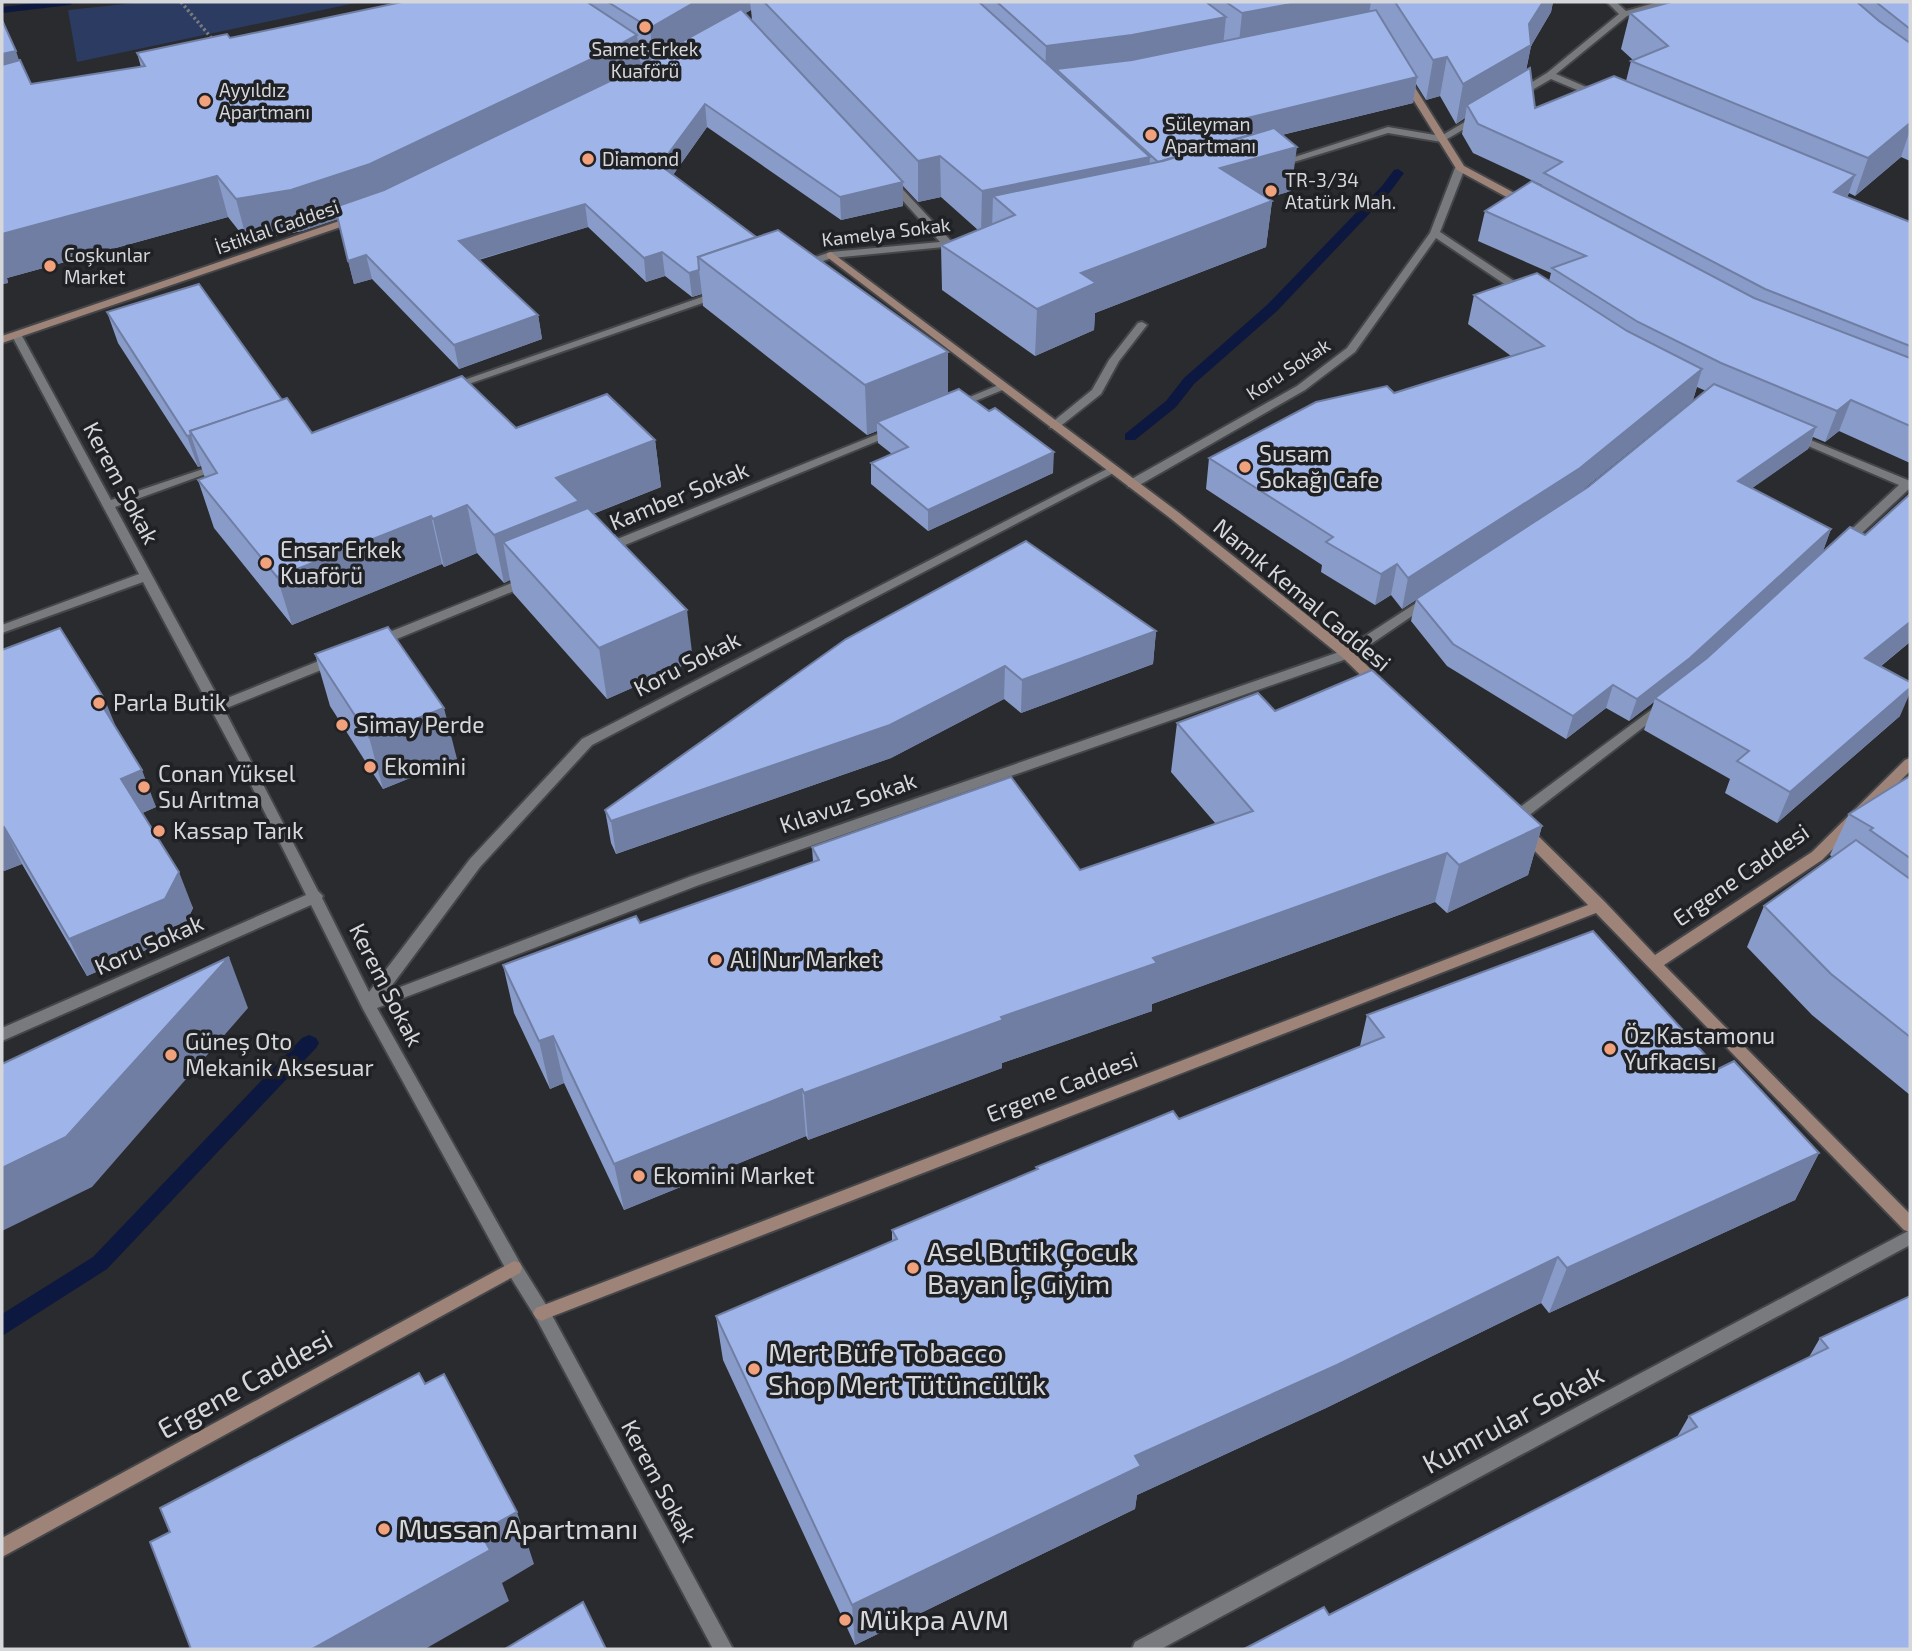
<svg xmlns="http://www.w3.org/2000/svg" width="1912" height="1651" font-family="'Exo 2',sans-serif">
	<rect width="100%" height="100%" fill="#292b2e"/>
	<polygon fill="#2c3b62" points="144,2 360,2 77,62 68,10"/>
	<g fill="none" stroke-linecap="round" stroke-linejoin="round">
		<g fill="#0c1840" fill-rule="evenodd">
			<polygon points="45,2 75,2 70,5 2,13 2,7"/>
			<polygon points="1398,169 1404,173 1390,192 1277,311 1194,384 1176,407 1135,440 1125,440 1125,434 1166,401 1184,378 1267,305 1382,186 1394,170"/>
			<polygon points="309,1035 316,1038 319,1043 316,1048 107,1269 2,1336 2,1314 93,1257 302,1038"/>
		</g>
		<g stroke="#454649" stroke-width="4">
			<polygon id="lane" points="1142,322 1147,325 1119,361 1101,394 1058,428 1050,428 1050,424 1092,390 1109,360 1138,323"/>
		</g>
		<g stroke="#454649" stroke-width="4">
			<g id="street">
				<polygon points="1607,2 1616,2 1626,11 1658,2 1671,2 1627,16 1556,74 1600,93 1600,97 1594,97 1551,79 1520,97 1514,97 1514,93 1547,73 1619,14"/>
				<polygon points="1475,116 1483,118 1442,142 1388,133 1281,166 1273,164 1388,127 1441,136"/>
				<polygon points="1460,165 1465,168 1440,232 1529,291 1529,295 1521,295 1436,238 1355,352 1305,390 1136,487 1128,487 1128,481 1297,386 1347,348 1430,233 1455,168"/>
				<polygon points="890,178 893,179 951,241 964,241 964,245 832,258 805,267 797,267 797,263 831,252 940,242 887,183 885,181"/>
				<polygon points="719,291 724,294 723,296 454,389 450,390 444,387"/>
				<polygon points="17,333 22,336 111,500 215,465 219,464 225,467 115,507 220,701 331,656 336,655 342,659 341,662 224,709 318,891 323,896 322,898 369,992 470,859 582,739 1109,468 1113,467 1119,470 592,745 480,867 387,992 689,877 1342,651 1424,598 1432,598 1434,601 1352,657 699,885 377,1008 520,1263 548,1308 733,1649 713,1649 536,1318 508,1273 363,1009 311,905 2,1041 2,1028 306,895 243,769 143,582 2,633 2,625 139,574 12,336"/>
				<polygon points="1001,384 1005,385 1005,389 958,408 950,408 948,406"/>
				<polygon points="893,428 899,431 897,433 608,552 600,552 598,549 600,546"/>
				<polygon points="1796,434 1910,481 1910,488 1848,546 1840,546 1838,543 1840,540 1899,485 1792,439 1790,437"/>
				<polygon points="527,577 531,578 533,581 531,584 382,645 372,645 371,642 372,639"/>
				<polygon points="1662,702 1669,706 1667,709 1518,824 1508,824 1506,820 1508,816"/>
				<polygon points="1910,1230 1910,1245 1161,1649 1132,1649 1135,1642"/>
			</g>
		</g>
		<g stroke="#454649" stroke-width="4">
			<g id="secondary">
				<polygon points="1403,78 1409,78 1464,166 1531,202 1531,206 1523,206 1457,170 1401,80"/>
				<polygon points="357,215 362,218 361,220 2,343 2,336"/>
				<polygon points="831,252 1178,512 1352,651 1385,683 1387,686 1385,689 1375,689 1342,657 1170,518 827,257 827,253"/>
				<polygon points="1910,758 1910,771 1822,860 1664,965 1910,1214 1910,1232 1904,1230 1596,913 548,1318 542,1321 536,1318 533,1313 536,1308 1588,905 1520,836 1518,832 1520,828 1530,828 1605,902 1655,955 1812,852 1905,760"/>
				<polygon points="514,1261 520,1263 522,1268 520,1273 2,1557 2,1538"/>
			</g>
		</g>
		<polyline stroke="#787a7d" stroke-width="3.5" stroke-dasharray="2.5 2.5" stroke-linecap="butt" points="181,2 214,41"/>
		<use href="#lane" fill="#787a7e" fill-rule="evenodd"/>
		<use href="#street" fill="#787a7e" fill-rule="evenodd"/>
		<use href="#secondary" fill="#9e8378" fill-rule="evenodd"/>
	</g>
	<g fill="#899bc8" fill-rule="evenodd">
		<path d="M402 2H1553L1551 12 1531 46 1526 71 1535 108 1626 81 1631 61 1633 60 1621 49 1630 13 1671 2H1910V161L1901 157 1855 196 1849 193 1847 197 1910 222V463L1839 431 1825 442 1813 437 1808 449 1752 488 1831 529 1823 551 1702 662 1865 535 1910 494V642L1880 667 1900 716 1777 823 1725 793 1730 779 1644 730 1654 702 1629 721 1606 708 1566 739 1447 666 1411 621 1416 600 1402 609 1391 595 1375 605 1321 572 1322 565 1206 489 1209 458 1394 393 1511 356 1468 324 1474 295 1549 281 1551 273 1478 241 1485 211 1542 185 1473 153 1462 134 1465 118 1456 124 1440 96 1426 100 1416 84 1413 103 1282 135 1291 191 1267 198 1272 201 1266 247 1095 313 1094 330 1035 356 942 290 941 245 978 230 941 197 918 202 903 186V206L841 220 707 127 673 175 948 393 1053 473 928 531 871 484V463L892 454 878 443 877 431 867 435 703 306 702 294 692 297 665 276 646 282 588 227 479 260 538 315 542 339 459 369 372 279 354 284 338 219 302 231 247 241 228 217 7 278 8 283 2 284 19 61 31 84 141 67 137 53 230 38ZM751 10 752 20 745 13ZM1697 387 1706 391 1588 487 1575 496 1693 400Z"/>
		<polygon points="107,312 282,400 312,433 516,428 655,440 661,487 593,514 693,661 607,699 513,593 510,580 504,583 477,553 444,567 442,564 292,625 214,528 198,480 205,478 201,466 198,467 118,343"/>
		<polygon points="1156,631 1153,664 1021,713 1004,699 891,758 616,854 611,843 605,810 846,639"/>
		<polygon points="2,650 117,730 156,807 142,813 193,908 180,935 87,976 22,864 4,871 2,867"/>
		<polygon points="315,654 457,759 383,789 330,706"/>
		<polygon points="1275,711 1542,826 1528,875 1447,913 1435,902 1152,1004 1152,1011 1002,1063 1002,1068 808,1140 806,1136 624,1210 564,1083 550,1089 514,1013 503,965 640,923 813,862 812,847 1080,870 1216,824 1171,772 1177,723"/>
		<polygon points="1910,776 1910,1095 1812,1015 1747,947 1764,906 1832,857 1830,855 1849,814"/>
		<polygon points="1367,1015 1718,1069 1819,1153 1795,1200 1549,1313 1541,1303 1326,1408 1137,1495 1135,1509 855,1645 723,1360 716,1316 892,1241 892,1230 1036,1170 1036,1167 1179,1119 1360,1046"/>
		<polygon points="1910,1296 1910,1649 1329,1615 1677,1437 1689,1416 1809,1357 1820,1338"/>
	</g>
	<g fill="#6f7ea2">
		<polygon points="695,2 750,2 751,10 654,67 650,28"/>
		<polygon points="1302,2 1371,2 1367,26 1238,52 1242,13"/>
		<polygon points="1543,2 1553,2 1551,12 1531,46 1523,84 1467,105 1465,118 1456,124 1463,84 1529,24"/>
		<polygon points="1226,17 1222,56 1056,69 1055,84 1045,85 1046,46"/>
		<polygon points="637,35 642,74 379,205 302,231 247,241 236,199"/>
		<polygon points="16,51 29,90 2,97 2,54"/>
		<polygon points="1447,57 1440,96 1426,100 1433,60"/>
		<polygon points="1417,77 1413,103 1261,140 1297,147 1291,191 1216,213 1162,193 1239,120"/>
		<polygon points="705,104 707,127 663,189 660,165"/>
		<polygon points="1910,123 1910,130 1901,157 1855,196 1868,158"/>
		<polygon points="940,156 941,197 918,202 918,161"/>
		<polygon points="1150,157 1147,197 1015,215 993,196 992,230 981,232 982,191"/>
		<polygon points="1855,175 1845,204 1834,192"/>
		<polygon points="217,176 228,217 7,278 8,283 2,284 2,234"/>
		<polygon points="903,182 903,206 841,220 840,197"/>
		<polygon points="1272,201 1266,247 1095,313 1094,330 1035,356 1037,309 1081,273"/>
		<polygon points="585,204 588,227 463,264 459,241"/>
		<polygon points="662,252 665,276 646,282 644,258"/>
		<polygon points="366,255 372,279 354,284 348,261"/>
		<polygon points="699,270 702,294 692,297 689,273"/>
		<polygon points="538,315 542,339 459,369 454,345"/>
		<polygon points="948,352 948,402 877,422 877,431 867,435 865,385"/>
		<polygon points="1702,369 1693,400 1571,499 1402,609 1408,578"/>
		<polygon points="1851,400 1839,431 1825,442 1837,411"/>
		<polygon points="1816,427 1808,449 1731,503 1738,481"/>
		<polygon points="191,435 201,466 198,467 187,436"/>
		<polygon points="655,440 661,487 582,518 503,542 510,580 504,583 494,535 556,478"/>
		<polygon points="1054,452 1053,473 928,531 928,510"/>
		<polygon points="467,505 477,553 444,567 433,519"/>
		<polygon points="431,516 442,564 292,625 277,577"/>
		<polygon points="1831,529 1823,551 1682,680 1655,698 1654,702 1629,721 1637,699"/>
		<polygon points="1397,564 1391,595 1375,605 1381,574"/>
		<polygon points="687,610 693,661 607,699 599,648"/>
		<polygon points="1910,622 1910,642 1851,690 1865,658"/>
		<polygon points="1156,631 1153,664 1021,713 1022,680"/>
		<polygon points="1005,666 1004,699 891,758 616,854 611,821"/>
		<polygon points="1613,685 1606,708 1566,739 1573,716"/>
		<polygon points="1910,688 1910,693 1900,716 1777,823 1790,792"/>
		<polygon points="105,700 120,737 100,702"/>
		<polygon points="444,708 457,759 383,789 369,737"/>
		<polygon points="142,770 156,807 136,816 121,779"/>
		<polygon points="1542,826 1528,875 1447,913 1459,865"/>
		<polygon points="4,827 22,864 4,871 2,867 2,828"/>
		<polygon points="1447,853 1435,902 1152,1004 1152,1011 1002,1063 1002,1068 808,1140 804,1093 1153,958"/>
		<polygon points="179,872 193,908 180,935 87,976 69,939"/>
		<polygon points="229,957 248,1008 92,1187 2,1231 2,1168"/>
		<polygon points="553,1036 564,1083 550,1089 539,1041"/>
		<polygon points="802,1089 806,1136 624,1210 614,1164"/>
		<polygon points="1819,1153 1795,1200 1549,1313 1567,1268"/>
		<polygon points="1558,1257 1541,1303 1326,1408 1137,1495 1135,1509 855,1645 852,1605 1135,1456"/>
		<polygon points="517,1512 534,1564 502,1583 509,1601 425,1649 312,1649 480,1532"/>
	</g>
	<g fill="#9fb4e8" stroke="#6f7ea2" stroke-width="2">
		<polygon points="402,2 587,2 637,35 602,54 370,164 291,190 236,199 217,176 2,234 2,65 20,60 31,84 145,66 137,53 227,34 230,38"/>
		<polygon points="608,2 695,2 650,28"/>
		<polygon points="764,2 979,2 1150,157 982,191 940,156 918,161"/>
		<polygon points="997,2 1206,2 1226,17 1132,35 1046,46"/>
		<polygon points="1226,2 1302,2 1242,13"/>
		<polygon points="1395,2 1543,2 1529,24 1531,45 1463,84 1447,57 1433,60"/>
		<polygon points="1671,2 1857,2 1879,21 1910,43 1910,123 1868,158 1631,61 1668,46 1630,13"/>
		<polygon points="1876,2 1910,2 1910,29"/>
		<polygon points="741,9 903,182 840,197 705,104 660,165 756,237 698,257 699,270 689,273 662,252 644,258 585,204 459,241 538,315 454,345 366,255 348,261 335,207 384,190 612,80"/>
		<polygon points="1376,10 1417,77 1239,120 1256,133 1158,162 1056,69 1132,60"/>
		<polygon points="2,20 16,51 2,54"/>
		<polygon points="1530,68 1535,108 1614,76 1855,175 1834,192 1910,222 1910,346 1765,289 1544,173 1562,162 1478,124 1467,105"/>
		<polygon points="1274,128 1297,147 1220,168 1272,201 1081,273 1096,283 1037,309 941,245 1015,215 993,196 1163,161"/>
		<polygon points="1532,181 1754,298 1910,358 1910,426 1851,400 1837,411 1721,363 1638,322 1552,268 1586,256 1485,211"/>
		<polygon points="778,230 948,352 865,385 698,257"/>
		<polygon points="1537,273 1627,331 1702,369 1580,468 1408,578 1397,564 1381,574 1326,542 1333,537 1209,458 1316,402 1387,386 1394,393 1544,346 1474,295"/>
		<polygon points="199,284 282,400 190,431 191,435 187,436 107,312"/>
		<polygon points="462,376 516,428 607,394 655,440 556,478 579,501 494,535 467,505 433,519 431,516 277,577 198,480 217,473 190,431 287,398 312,433"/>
		<polygon points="1714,384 1816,427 1738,481 1831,529 1690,658 1637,699 1613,685 1573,716 1453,644 1416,599 1588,487"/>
		<polygon points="959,389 989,411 995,408 1054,452 928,510 871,463 908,447 877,422"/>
		<polygon points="1910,494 1910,622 1865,658 1910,682 1910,688 1790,792 1737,761 1749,751 1655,698 1707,658 1850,527 1865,535"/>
		<polygon points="588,508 687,610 599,648 503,542"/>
		<polygon points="1026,541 1156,631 1022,680 1005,666 890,725 611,821 605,810 846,639"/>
		<polygon points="388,627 444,708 369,737 315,654"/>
		<polygon points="60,628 105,700 100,702 142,770 121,779 179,872 165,899 69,939 4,827 2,828 2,650"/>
		<polygon points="1372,670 1542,826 1459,865 1447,853 1153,958 1157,963 1001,1017 1003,1020 804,1093 802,1089 614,1164 553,1036 539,1041 503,965 636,916 640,923 819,860 812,847 1011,777 1080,870 1253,811 1177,723 1258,693 1275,711"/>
		<polygon points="1910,776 1910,858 1870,830 1873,828 1849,814"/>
		<polygon points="1856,840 1910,879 1910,1037 1831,974 1764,906"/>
		<polygon points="1593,931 1718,1069 1734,1061 1819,1153 1567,1268 1558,1257 1337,1365 1135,1456 1141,1466 852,1605 716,1316 897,1239 892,1230 1038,1169 1036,1167 1173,1111 1179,1119 1384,1037 1367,1015"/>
		<polygon points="229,957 66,1137 2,1168 2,1064"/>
		<polygon points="1910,1296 1910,1649 1244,1649 1324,1607 1329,1615 1697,1427 1689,1416 1828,1348 1820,1338"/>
		<polygon points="419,1373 425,1384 444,1374 517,1512 480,1532 490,1550 312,1649 191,1649 150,1542 170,1532 160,1508"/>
		<polygon points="583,1602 606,1649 505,1649"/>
	</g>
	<g fill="#f1a17c" stroke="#202124" stroke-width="2.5">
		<circle cx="645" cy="27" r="7"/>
		<circle cx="205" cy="101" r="7"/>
		<circle cx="1151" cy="135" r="7"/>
		<circle cx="588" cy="159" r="7"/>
		<circle cx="1271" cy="191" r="7"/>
		<circle cx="50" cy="266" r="7"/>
		<circle cx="1245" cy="467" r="7"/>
		<circle cx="266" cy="563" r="7"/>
		<circle cx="99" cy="703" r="7"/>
		<circle cx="342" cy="725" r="7"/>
		<circle cx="370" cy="767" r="7"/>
		<circle cx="144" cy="787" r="7"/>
		<circle cx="159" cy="831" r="7"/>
		<circle cx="716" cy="960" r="7"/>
		<circle cx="1610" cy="1049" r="7"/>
		<circle cx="171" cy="1055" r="7"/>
		<circle cx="639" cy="1176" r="7"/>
		<circle cx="913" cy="1268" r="7"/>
		<circle cx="754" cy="1369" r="7"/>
		<circle cx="384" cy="1529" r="7"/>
		<circle cx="845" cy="1620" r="7"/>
	</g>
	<g text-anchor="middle" stroke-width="7" stroke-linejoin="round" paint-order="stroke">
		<g font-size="19" fill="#d6d7da" stroke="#202124" text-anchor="start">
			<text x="645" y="56" text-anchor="middle">Samet Erkek<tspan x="645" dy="22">Kuaförü</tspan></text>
			<text x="219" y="97">Ayyıldız<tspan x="219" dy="22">Apartmanı</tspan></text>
			<text x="1165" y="131">Süleyman<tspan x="1165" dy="22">Apartmanı</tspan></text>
			<text x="602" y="166">Diamond</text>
			<text x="1285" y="187">TR-3/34<tspan x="1285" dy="22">Atatürk Mah.</tspan></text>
			<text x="64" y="262">Coşkunlar<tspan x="64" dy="22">Market</tspan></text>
		</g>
		<g font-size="19" fill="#d6d7da" stroke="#202124">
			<text transform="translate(277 227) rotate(-19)" y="7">İstiklal Caddesi</text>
			<text transform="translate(886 232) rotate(-7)" y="7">Kamelya Sokak</text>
			<text transform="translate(1288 369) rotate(-33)" y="7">Koru Sokak</text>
		</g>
		<g font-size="23" fill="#d6d7da" stroke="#202124" text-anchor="start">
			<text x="1259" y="462">Susam<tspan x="1259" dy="26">Sokağı Cafe</tspan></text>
			<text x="280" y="558">Ensar Erkek<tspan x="280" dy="26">Kuaförü</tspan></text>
			<text x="113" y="711">Parla Butik</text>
			<text x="356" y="733">Simay Perde</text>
			<text x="384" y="775">Ekomini</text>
			<text x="158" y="782">Conan Yüksel<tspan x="158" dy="26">Su Arıtma</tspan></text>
			<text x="173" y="839">Kassap Tarık</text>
			<text x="730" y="968">Ali Nur Market</text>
			<text x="1624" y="1044">Öz Kastamonu<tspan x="1624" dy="26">Yufkacısı</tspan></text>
			<text x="185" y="1050">Güneş Oto<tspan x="185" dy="26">Mekanik Aksesuar</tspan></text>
			<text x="653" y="1184">Ekomini Market</text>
		</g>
		<g font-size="23" fill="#d6d7da" stroke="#202124">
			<text transform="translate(121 483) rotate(62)" y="8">Kerem Sokak</text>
			<text transform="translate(679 496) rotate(-22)" y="8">Kamber Sokak</text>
			<text transform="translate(1302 595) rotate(40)" y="8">Namık Kemal Caddesi</text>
			<text transform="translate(687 664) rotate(-27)" y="8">Koru Sokak</text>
			<text transform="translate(848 803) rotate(-19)" y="8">Kılavuz Sokak</text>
			<text transform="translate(1741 875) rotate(-35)" y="8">Ergene Caddesi</text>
			<text transform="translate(149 945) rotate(-24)" y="8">Koru Sokak</text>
			<text transform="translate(386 985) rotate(63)" y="8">Kerem Sokak</text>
			<text transform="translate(1062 1087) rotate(-21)" y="8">Ergene Caddesi</text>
			<text transform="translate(659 1481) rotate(62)" y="8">Kerem Sokak</text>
		</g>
		<g font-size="28" fill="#d6d7da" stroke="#202124" text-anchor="start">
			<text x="927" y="1262">Asel Butik Çocuk<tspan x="927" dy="32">Bayan İç Giyim</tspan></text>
			<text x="768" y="1363">Mert Büfe Tobacco<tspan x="768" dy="32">Shop Mert Tütüncülük</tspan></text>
			<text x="398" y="1539">Mussan Apartmanı</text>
			<text x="859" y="1630">Mükpa AVM</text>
		</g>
		<g font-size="28" fill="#d6d7da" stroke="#202124">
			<text transform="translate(245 1384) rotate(-29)" y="10">Ergene Caddesi</text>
			<text transform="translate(1513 1419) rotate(-28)" y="10">Kumrular Sokak</text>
		</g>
	</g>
	<rect width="1912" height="1651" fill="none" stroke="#d6d7da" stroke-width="7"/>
</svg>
